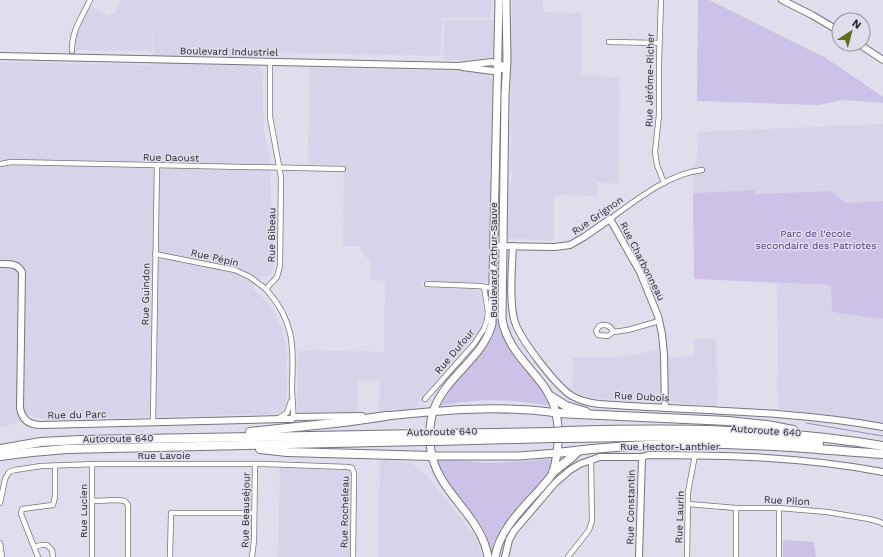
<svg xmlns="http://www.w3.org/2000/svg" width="883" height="557" font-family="'Work Sans',sans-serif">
	<rect width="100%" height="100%" fill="#e0ddec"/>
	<g fill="#d9d3e9">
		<polygon points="121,0 491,0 491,17 442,18 440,56 258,52 258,68 262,70 264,130 270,158 273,269 271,274 266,277 262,276 253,288 269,304 282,328 286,344 287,388 286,408 284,411 281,413 275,414 143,417 41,419 30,415 14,424 0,427 0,62 154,65 153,25 152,51 76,50 75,43 76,37 90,6 110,16 111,14 114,15"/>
		<polygon points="512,0 543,0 543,12 582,13 581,60 582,75 618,77 620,92 618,184 597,182 597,196 554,195 554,241 508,238 509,183 511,181 512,172 510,171"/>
		<polygon points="445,20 495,20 495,55 493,57 462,60 443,60"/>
		<polygon points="310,68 460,71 489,74 492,78 494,90 493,166 490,170 489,179 492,182 491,237 489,239 489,250 491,253 490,279 486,283 478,283 422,281 421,287 472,289 478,290 480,292 484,311 483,322 480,331 422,397 414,410 379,413 380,383 383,381 357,380 357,414 301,414 297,411 298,351 309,350 384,352 385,281 371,280 371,264 359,246 343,246 344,165 308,164"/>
		<polygon points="879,124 883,124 883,201 846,203 831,191 755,194 754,190 693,193 692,168 698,159 697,132"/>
		<polygon points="777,283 831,285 832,312 883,319 883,423 821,414 778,410"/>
		<polygon points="694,339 716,339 717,407 671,402 594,398 582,395 572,389 573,358 610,358 627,356 657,350 660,358 694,356"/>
		<polygon points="380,459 395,460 413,464 427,476 474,535 481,551 482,557 378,557"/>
		<polygon points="280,467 350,471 350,557 278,557"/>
	</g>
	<g fill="#ccc2e7">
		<polygon points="698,0 709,0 826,58 883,97 883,103 844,100 818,105 697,101"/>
		<polygon points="755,190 755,194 831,191 846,203 883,201 883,319 832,312 831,285 694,279 693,193"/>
		<path d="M496 321H498C507 360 535 373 551 406 511 399 482 398 442 405 442 401 445 398 447 395 460 373 497 347 496 321Z"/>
		<path d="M554 458 547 474 501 529 496 538 492 555C489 544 487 533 480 523 468 506 439 481 438 459L490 463 529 461Z"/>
		<polygon points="783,540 814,542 816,557 783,557"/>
	</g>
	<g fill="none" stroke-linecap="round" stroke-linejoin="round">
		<polyline stroke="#9a8bbe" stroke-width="1" points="806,423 883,436"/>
		<g stroke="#777481" stroke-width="6">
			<g id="street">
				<polyline points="661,0 659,61 659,115 655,152 657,165 664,183"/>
				<polyline points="609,42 659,43"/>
				<path d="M72 51C71 32 82 17 90 0"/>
				<path d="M270 62V117L281 177 280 266 277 277 266 289C296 323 293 347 292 389 292 399 294 408 293 417"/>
				<polyline points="0,164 11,162 343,169"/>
				<path d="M610 219C636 200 670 173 702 170"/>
				<polyline points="155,254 235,270 250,277 266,289"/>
				<polyline points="427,284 478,286 494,288"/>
				<path d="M613 332C611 325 605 324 599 326L596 331 598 335 608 336 613 332 628 330 659 321"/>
				<polyline points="425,399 474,344 484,329 487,320 488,312 484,287"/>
				<polyline points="279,418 287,413 291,401"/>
				<polyline points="153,422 157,165"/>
				<polyline points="92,501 118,500 125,501 128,505 128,557"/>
				<polyline points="0,503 5,479 9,472 15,470 41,466 97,464 264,464 348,467 352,468 354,473 353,557"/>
				<polyline points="688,504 736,508 779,508 827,512 869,519 880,522 883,524"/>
				<polyline points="736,508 736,557"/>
				<polyline points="0,543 2,557"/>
				<polyline points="35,547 41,545 47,545 52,550 53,557"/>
				<polyline points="38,557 21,514 22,509 53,505 55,497 55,466"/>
				<polyline points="92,557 92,464"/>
				<polyline points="170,557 171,513 254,513"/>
				<polyline points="252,557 254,540 255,464"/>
				<polyline points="568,557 589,530 592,521 591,460"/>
				<polyline points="687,557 688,492 695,455"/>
				<polyline points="779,557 779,508"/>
			</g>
		</g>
		<g stroke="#777481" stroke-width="8">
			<g id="secondary">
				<polyline points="782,0 812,15 839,31"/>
				<polyline points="859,44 883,60"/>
				<polyline points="0,56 458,66 492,62 507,67"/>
				<polyline points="462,67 493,71 507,68"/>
				<polyline points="494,246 555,247 570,245 584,237 610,219 640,272 658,316 662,334 664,355 665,408"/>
				<path d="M513 246C512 266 509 300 514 319 518 337 556 386 572 396 581 401 589 403 599 404 693 411 789 410 883 427"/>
				<path d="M0 264C9 264 17 263 22 272L20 408C22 420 30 425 41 425L283 419H292L293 417 362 416"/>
				<path d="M505 557 509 540 514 531 555 483 570 470 580 464 600 457H642L648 455C727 455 805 457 883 472"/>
				<polyline points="639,557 642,457"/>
			</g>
		</g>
		<g stroke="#777481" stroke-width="9">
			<g id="primary">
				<path d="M386 416C443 410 500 405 557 413"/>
				<polyline points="432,456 519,456 557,453"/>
				<path d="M488 557C481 514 438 494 431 451 429 437 429 425 433 412 444 377 483 359 492 324L499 0"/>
				<path d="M495 557C500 529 522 509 540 489 544 484 550 478 553 473 554 470 554 467 555 464 559 446 560 431 556 413 549 377 509 360 502 319L505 95 507 60 506 0"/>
			</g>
		</g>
		<g stroke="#777481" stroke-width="10">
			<g id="highway">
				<polyline points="550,396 566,406 586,412"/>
				<polyline points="557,413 728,421 767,425 793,430"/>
				<path d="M566 431C672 428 778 428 883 446"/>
				<polyline points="250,432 344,422 386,416"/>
				<polyline points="437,434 552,432"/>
				<path d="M566 438C651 436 735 434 819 444"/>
				<polyline points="437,441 552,438"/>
				<polyline points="0,449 41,442 80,440 423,434"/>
				<polyline points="260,449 287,452 432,456"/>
				<path d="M557 453C621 445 685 442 749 445 794 446 838 451 883 454"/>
				<polyline points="0,456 32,452 67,449 423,441"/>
				<polyline points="553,472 572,457 578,451"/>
			</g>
		</g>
		<use href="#street" stroke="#fff" stroke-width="4.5"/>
		<use href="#secondary" stroke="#fff" stroke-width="6"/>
		<use href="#primary" stroke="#fff" stroke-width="7"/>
		<use href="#highway" stroke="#fff" stroke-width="8"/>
		<g stroke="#777481" stroke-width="10" stroke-linecap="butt">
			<g id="highway-bridge">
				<polyline points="552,432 566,431"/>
				<polyline points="423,434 437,434"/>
				<polyline points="552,438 566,438"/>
				<polyline points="423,441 437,441"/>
			</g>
		</g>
		<use href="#highway-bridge" stroke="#fff" stroke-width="8"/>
	</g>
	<g text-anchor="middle" stroke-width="3" stroke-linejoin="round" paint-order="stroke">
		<g font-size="10" fill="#27252b" stroke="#e0ddec">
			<text transform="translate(229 51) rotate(1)" y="4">Boulevard Industriel</text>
			<text transform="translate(649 80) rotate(-89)" y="4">Rue Jérôme-Richer</text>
			<text transform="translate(171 157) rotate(1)" y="4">Rue Daoust</text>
			<text transform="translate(597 215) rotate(-35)" y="4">Rue Grignon</text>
			<text transform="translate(271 235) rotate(-89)" y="4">Rue Bibeau</text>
			<text transform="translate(215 257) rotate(13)" y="4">Rue Pépin</text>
			<text transform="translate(493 260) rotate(-90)" y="4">Boulevard Arthur-Sauvé</text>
			<text transform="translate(643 261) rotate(63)" y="4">Rue Charbonneau</text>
			<text transform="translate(145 294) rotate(-89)" y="4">Rue Guindon</text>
			<text transform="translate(454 351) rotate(-50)" y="4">Rue Dufour</text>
			<text transform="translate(642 396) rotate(3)" y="4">Rue Dubois</text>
			<text transform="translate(77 414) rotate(-1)" y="4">Rue du Parc</text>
			<text transform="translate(766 430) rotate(4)" y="4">Autoroute 640</text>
			<text transform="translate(442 431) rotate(-1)" y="4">Autoroute 640</text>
			<text transform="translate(118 438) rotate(-1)" y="4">Autoroute 640</text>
			<text x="670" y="450">Rue Hector-Lanthier</text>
			<text x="164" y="459">Rue Lavoie</text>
			<text transform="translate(787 500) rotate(3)" y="4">Rue Pilon</text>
			<text transform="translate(630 507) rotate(-89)" y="4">Rue Constantin</text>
			<text transform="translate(245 510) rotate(-89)" y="4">Rue Beauséjour</text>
			<text transform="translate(83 511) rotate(-90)" y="4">Rue Lucien</text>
			<text transform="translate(344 512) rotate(-89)" y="4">Rue Rocheleau</text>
			<text transform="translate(679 517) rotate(-88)" y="4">Rue Laurin</text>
		</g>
		<g font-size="10" fill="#513a7b" stroke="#e0ddec">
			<text x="816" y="237">Parc de l'école<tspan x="816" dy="12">secondaire des Patriotes</tspan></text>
		</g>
	</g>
	<g transform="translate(851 32) rotate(36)"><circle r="19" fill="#e0ddec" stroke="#96939f"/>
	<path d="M0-3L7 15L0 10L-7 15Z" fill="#606d16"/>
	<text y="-6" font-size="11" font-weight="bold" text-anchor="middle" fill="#27252b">N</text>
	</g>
</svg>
